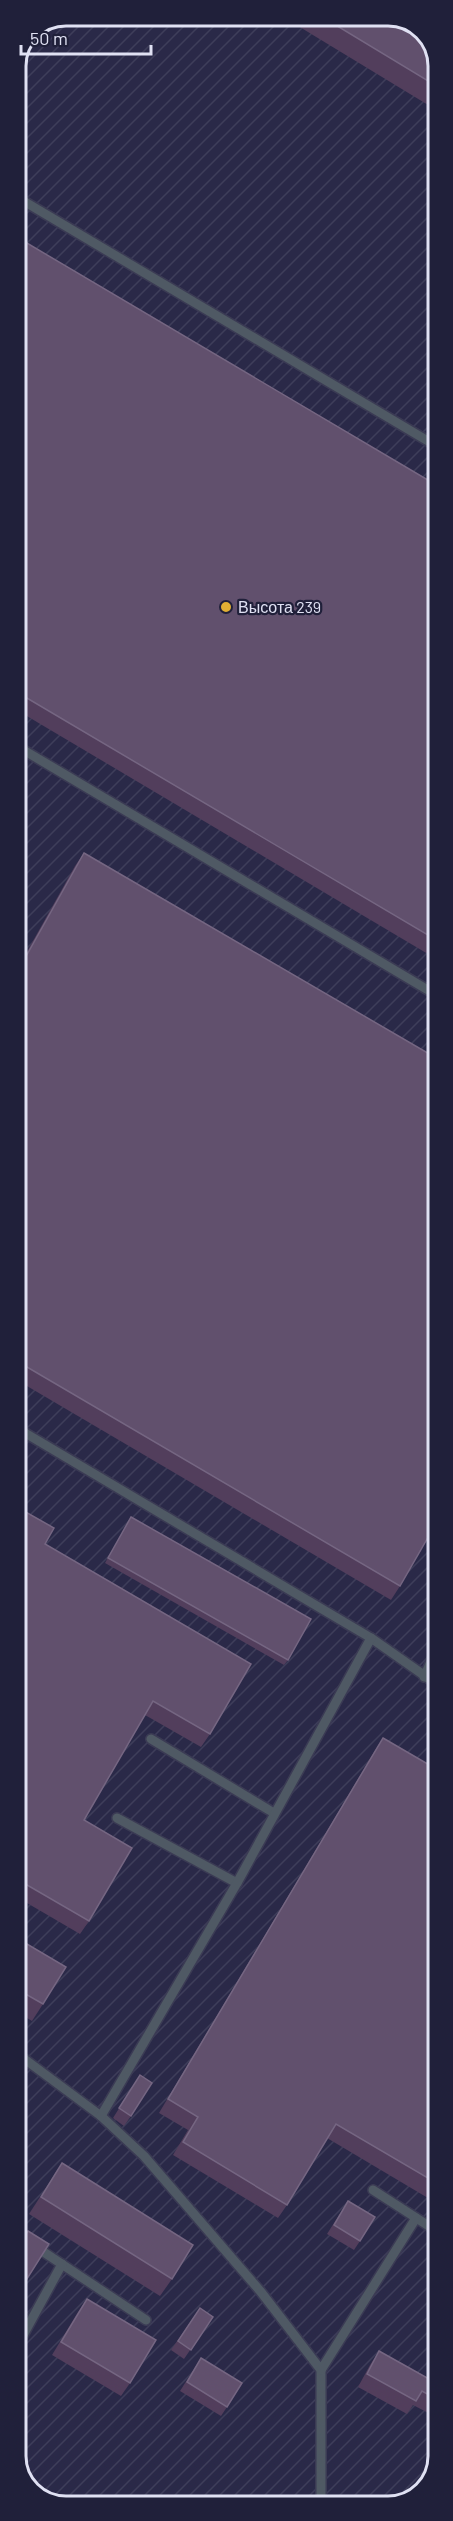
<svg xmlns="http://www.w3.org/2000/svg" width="453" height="2521" font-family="Barlow,sans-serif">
	<defs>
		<pattern id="industrial-furrows" width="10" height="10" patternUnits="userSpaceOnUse" patternTransform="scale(1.5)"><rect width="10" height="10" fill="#2a2948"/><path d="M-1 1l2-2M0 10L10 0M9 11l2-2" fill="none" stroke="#3e3e5a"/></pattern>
	</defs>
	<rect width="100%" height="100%" fill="#20203a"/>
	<polygon fill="url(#industrial-furrows)" points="66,15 394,15 438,59 438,2456 425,2489 394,2506 59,2506 30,2491 15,2462 15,65 30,30"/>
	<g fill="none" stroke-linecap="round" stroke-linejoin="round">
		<g stroke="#3b3b54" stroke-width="12">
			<g id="lane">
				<polyline points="15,196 438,447"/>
				<polyline points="15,745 438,996"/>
				<polyline points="15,1427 371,1638 438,1685"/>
				<polyline points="424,1677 438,1646"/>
				<polyline points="151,1739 274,1813"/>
				<polyline points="117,1818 237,1883"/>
				<polyline points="15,2052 101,2116 144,2156 261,2292 321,2370 321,2506"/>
				<polyline points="101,2116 237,1883 371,1638"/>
				<polyline points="373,2190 438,2232"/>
				<polyline points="15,2233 146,2320"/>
				<polyline points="21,2339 62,2264"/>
				<polyline points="321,2370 416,2218"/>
			</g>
		</g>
		<use href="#lane" stroke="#4f5964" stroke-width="9"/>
	</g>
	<g fill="#523e5c">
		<polygon points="280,15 394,15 438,59 438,111"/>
		<polygon points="15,236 438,486 438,960 15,709"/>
		<polygon points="84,853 400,1586 391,1600 15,1379 15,973 75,866"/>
		<polygon points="15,1506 45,1544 210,1734 201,1747 145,1715 84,1820 89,1921 80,1934 15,1896"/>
		<polygon points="131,1517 288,1660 284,1665 105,1563"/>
		<polygon points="383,1738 438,1770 438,2204 327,2138 287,2205 278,2218 173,2155 188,2130 159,2113 374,1752"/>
		<polygon points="15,1937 43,2004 32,2021 15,2011"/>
		<polygon points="140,2075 131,2116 124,2126 113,2118"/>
		<polygon points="62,2163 172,2279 160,2296 29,2214"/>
		<polygon points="348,2201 360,2241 354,2250 327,2234"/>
		<polygon points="87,2299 130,2383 121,2396 52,2355 78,2312"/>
		<polygon points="200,2308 213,2317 184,2359 171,2350"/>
		<polygon points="379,2351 437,2383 438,2381 438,2418 413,2405 407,2414 358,2387 370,2365"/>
		<polygon points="201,2358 227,2407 221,2416 180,2391"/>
	</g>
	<g fill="#61506d" stroke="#756682" stroke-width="1.5">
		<polygon points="319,15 394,15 423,30 438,59 438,87"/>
		<polygon points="15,236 438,486 438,941 15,691"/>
		<polygon points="84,853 438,1059 438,1520 400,1586 15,1360 15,976"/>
		<polygon points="15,1506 54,1528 45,1544 251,1664 210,1734 153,1701 84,1820 132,1848 89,1921 15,1878"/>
		<polygon points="131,1517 311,1619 288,1660 108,1558"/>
		<polygon points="383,1738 438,1770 438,2184 336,2124 287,2205 183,2142 198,2117 168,2099"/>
		<polygon points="15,1937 66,1967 43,2004 15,1988"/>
		<polygon points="140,2075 152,2083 131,2116 119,2108"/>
		<polygon points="62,2163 193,2245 172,2279 41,2197"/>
		<polygon points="348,2201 375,2217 360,2241 334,2225"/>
		<polygon points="28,2231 49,2244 18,2293 15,2292 15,2251"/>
		<polygon points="87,2299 156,2340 130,2383 61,2342"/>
		<polygon points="200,2308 213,2317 191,2350 178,2341"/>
		<polygon points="379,2351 438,2384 438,2400 422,2391 416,2401 367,2374"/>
		<polygon points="201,2358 242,2383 227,2407 187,2382"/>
	</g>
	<circle fill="#e1af34" stroke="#20203a" stroke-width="2" cx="226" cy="607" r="6"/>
	<g text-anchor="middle" stroke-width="4.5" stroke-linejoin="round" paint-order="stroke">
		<g font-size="16" fill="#e0e1f3" stroke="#20203a" text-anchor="start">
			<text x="238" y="613">Высота 239</text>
		</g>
	</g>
	<path d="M0 0H453V2521H0ZM66 26H388A40 40 0 0 1 428 66V2456A40 40 0 0 1 388 2496H66A40 40 0 0 1 26 2456V66A40 40 0 0 1 66 26Z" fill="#20203a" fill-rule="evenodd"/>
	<path fill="none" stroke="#e0e1f3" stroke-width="3" d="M66 26H388A40 40 0 0 1 428 66V2456A40 40 0 0 1 388 2496H66A40 40 0 0 1 26 2456V66A40 40 0 0 1 66 26Z"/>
	<path d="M21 45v9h130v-9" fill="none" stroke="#e0e1f3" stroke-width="3"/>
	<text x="30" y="45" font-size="18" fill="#e0e1f3" stroke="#20203a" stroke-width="4.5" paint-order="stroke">50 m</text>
</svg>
